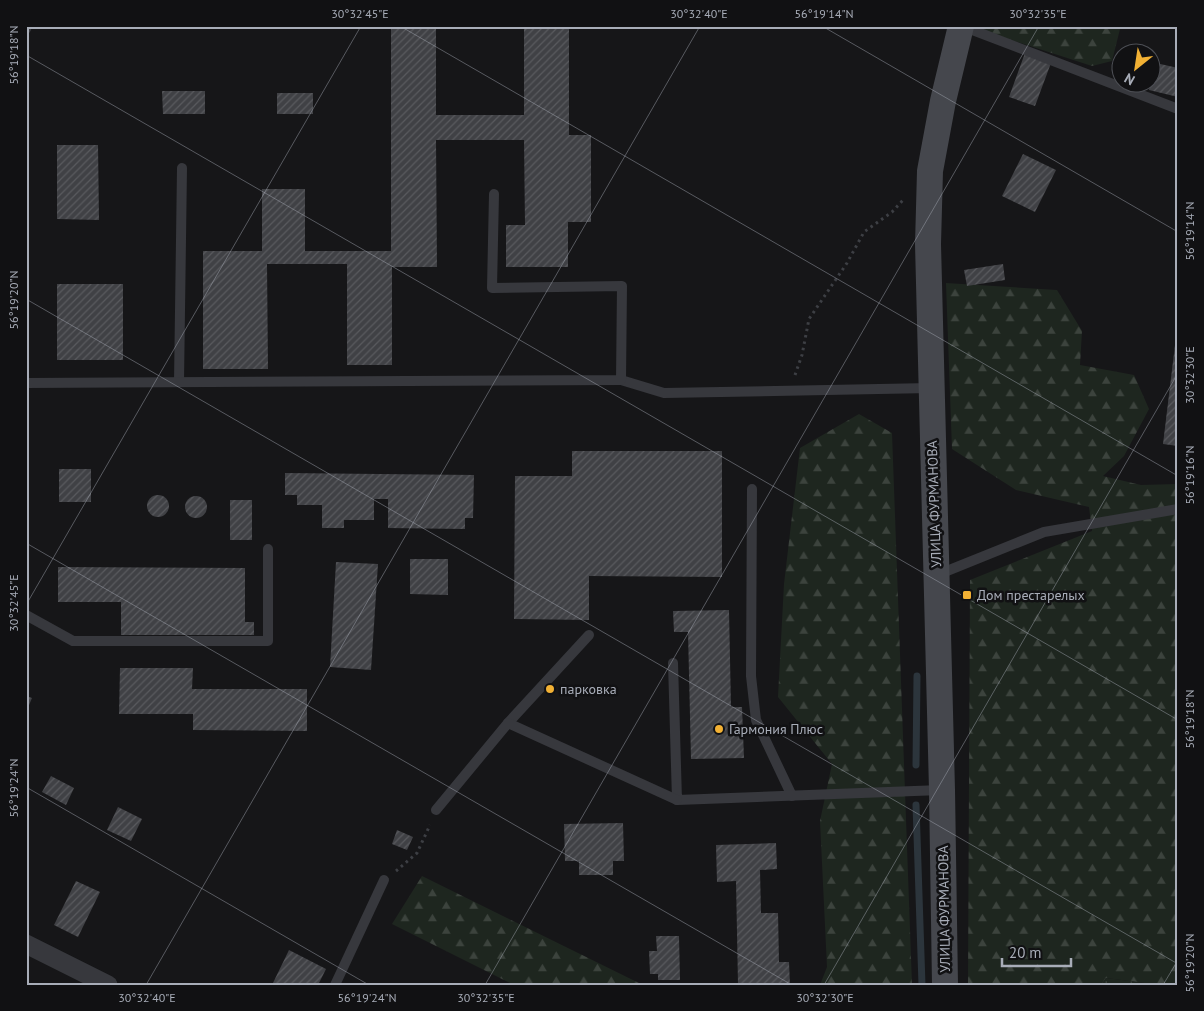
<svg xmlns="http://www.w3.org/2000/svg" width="1204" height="1011" font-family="'PT Sans',sans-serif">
	<defs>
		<pattern id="forest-firs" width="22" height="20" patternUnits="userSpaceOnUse" patternTransform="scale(1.25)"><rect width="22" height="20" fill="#1e261f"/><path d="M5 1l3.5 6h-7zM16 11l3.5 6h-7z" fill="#3c433d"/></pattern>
		<pattern id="wetland-marsh" width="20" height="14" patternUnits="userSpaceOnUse" patternTransform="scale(1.25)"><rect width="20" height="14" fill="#1e261f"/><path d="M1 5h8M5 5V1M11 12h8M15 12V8" fill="none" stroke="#3c433d"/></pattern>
		<pattern id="building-hatch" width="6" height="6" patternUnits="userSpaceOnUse" patternTransform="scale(1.25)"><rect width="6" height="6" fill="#404145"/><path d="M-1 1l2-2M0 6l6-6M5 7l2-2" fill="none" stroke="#595a5e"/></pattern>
	</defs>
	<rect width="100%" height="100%" fill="#161618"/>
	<g fill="url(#forest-firs)">
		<polygon points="981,26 1116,26 1120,29 1112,61 1092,66 986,32"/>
		<polygon points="946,283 1057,290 1082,331 1080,365 1134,375 1149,409 1124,456 1103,476 1141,485 1178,484 1178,985 1160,985 1106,978 1101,985 968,985 970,580 1092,531 1089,507 1016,490 952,449"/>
		<polygon points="859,414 892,433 912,985 820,985 827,967 820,821 832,764 778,697 784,584 800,448"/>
		<polygon points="422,876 643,985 514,985 392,924"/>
	</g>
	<polygon fill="url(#wetland-marsh)" points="1106,978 1160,985 1101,985"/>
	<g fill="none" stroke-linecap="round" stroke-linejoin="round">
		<g stroke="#2c353c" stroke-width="7">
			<polyline points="916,765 917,676"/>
			<polyline points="916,805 922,985"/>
		</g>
	</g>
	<g fill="url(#building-hatch)">
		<polygon points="391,26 436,26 436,115 524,115 524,26 569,26 569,135 591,135 591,222 568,222 568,267 506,267 506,225 525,225 524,140 436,140 437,267 392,267 392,365 347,365 347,264 267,264 268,369 203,369 203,251 262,251 262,189 305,189 305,251 391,251"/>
		<polygon points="1025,53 1051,63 1035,106 1009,97"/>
		<polygon points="1156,63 1178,68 1178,97 1149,90"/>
		<polygon points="162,91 205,91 205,114 163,114"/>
		<rect x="277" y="93" width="36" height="21"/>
		<polygon points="57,145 98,145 99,220 57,219"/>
		<polygon points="1023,154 1056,170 1035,212 1002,196"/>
		<polygon points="1003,264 1005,280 967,286 964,270"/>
		<rect x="57" y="284" width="66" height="76"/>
		<polygon points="1175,345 1178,346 1178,446 1163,444"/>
		<polygon points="572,451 722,451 722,577 589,576 589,620 514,619 515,476 572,476"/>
		<rect x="59" y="469" width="32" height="33"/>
		<polygon points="285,473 474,475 473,518 465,518 465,529 388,528 388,499 374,499 374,520 344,520 344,528 322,528 322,505 297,505 297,495 285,495"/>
		<circle cx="158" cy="506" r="11"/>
		<circle cx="196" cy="507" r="11"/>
		<rect x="230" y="500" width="22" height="40"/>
		<polygon points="410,559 448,559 448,595 410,594"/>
		<polygon points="336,562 378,564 371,670 330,667"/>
		<polygon points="58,567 245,568 245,622 254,622 254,635 121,635 121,602 58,602"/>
		<polygon points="729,610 731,707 742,707 744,758 691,759 688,632 674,632 673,611"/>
		<polygon points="120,668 193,668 192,689 307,689 307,731 193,730 193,714 119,714"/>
		<polygon points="26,696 32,698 26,712"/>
		<polygon points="51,776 74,788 66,805 42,792"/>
		<polygon points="118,807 142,819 131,841 107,830"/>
		<polygon points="623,823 624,861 613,861 613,875 579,875 579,861 565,861 564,824"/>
		<polygon points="397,830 413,837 407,850 392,844"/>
		<polygon points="776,843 777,869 760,870 761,913 778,913 779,962 789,962 790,985 738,985 736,881 717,882 716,845"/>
		<polygon points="76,881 100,892 78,937 54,925"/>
		<polygon points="656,936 679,936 680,980 658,980 658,974 650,974 649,951 657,951"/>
		<polygon points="289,950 326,969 318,985 272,985"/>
	</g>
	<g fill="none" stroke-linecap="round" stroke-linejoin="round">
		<g stroke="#3d3f44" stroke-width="3" stroke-dasharray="2.5 4" stroke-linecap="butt">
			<polyline points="795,375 802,355 809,319 847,263 864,232 892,212 904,199"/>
			<polyline points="396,871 417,853 430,825"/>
		</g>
		<g stroke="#37383d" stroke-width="10">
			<polyline points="962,26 1178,109"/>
			<polyline points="26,29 27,26"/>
			<polyline points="621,380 664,393 931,388"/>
			<polyline points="179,382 182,168"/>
			<polyline points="26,383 621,380 622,286 492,288 494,194"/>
			<polyline points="752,489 751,676 756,720 792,796"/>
			<polyline points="937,575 1044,532 1178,509"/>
			<polyline points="26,615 73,641 268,641 268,549"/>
			<polyline points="673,663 677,800 941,790"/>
			<polyline points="508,723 589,635"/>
			<polyline points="436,810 508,723 677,800"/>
			<polyline points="335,985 384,880"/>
		</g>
		<polyline stroke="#37383d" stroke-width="19" points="26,944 108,985"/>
		<polyline stroke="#45474d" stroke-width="26" points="945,985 942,790 928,244 930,171 943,101 961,26"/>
	</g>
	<path fill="none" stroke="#a8adb8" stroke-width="1" stroke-opacity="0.45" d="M400 26 1178 476M822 26 1178 232M26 55 1178 720M26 299 1178 964M26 543 792 985M26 605 361 26M26 787 369 985M146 985 700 26M485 985 1039 26M824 985 1178 373M1163 985 1178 960"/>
	<g fill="#f2b134" stroke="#111113" stroke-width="2">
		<rect x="962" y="590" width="10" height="10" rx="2.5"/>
		<circle cx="550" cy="689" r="5"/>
		<circle cx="719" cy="729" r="5"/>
	</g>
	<g text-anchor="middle" stroke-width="5" stroke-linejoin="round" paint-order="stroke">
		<g font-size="14" fill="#a8adb8" stroke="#111113">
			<text transform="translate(934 504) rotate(-92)" y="5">УЛИЦА ФУРМАНОВА</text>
			<text transform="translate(944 909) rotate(-91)" y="5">УЛИЦА ФУРМАНОВА</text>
		</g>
		<g font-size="14" fill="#a8adb8" stroke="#111113" text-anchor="start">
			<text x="977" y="600">Дом престарелых</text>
			<text x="560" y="694">парковка</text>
			<text x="729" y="734">Гармония Плюс</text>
		</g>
	</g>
	<rect width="1204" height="1011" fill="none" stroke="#111113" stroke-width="55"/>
	<g transform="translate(1136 68) rotate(210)"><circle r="24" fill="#111113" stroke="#4d4f55"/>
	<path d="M0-4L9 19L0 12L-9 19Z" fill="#f2b134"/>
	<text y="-8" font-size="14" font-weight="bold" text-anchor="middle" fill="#a8adb8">N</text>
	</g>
	<path d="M1002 958v8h69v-8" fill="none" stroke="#a8adb8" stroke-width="2.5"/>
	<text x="1009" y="958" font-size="15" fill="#a8adb8" stroke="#111113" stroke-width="4" paint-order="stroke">20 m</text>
	<rect x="28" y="28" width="1148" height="956" fill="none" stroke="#a8adb8" stroke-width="2"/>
	<g font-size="12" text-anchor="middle" fill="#a8adb8">
		<text x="360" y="18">30°32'45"E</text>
		<text x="699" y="18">30°32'40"E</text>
		<text x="824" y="18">56°19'14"N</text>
		<text x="1038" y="18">30°32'35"E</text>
		<text transform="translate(14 55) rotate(-90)" y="4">56°19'18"N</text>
		<text transform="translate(1190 231) rotate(-90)" y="4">56°19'14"N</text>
		<text transform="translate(14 300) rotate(-90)" y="4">56°19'20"N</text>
		<text transform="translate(1190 375) rotate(-90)" y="4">30°32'30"E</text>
		<text transform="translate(1190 475) rotate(-90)" y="4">56°19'16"N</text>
		<text transform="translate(14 603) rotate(-90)" y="4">30°32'45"E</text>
		<text transform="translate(1190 719) rotate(-90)" y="4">56°19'18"N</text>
		<text transform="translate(14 788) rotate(-90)" y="4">56°19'24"N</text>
		<text transform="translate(1190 963) rotate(-90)" y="4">56°19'20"N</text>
		<text x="147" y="1002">30°32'40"E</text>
		<text x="367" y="1002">56°19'24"N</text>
		<text x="486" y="1002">30°32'35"E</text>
		<text x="825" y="1002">30°32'30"E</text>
	</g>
</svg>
